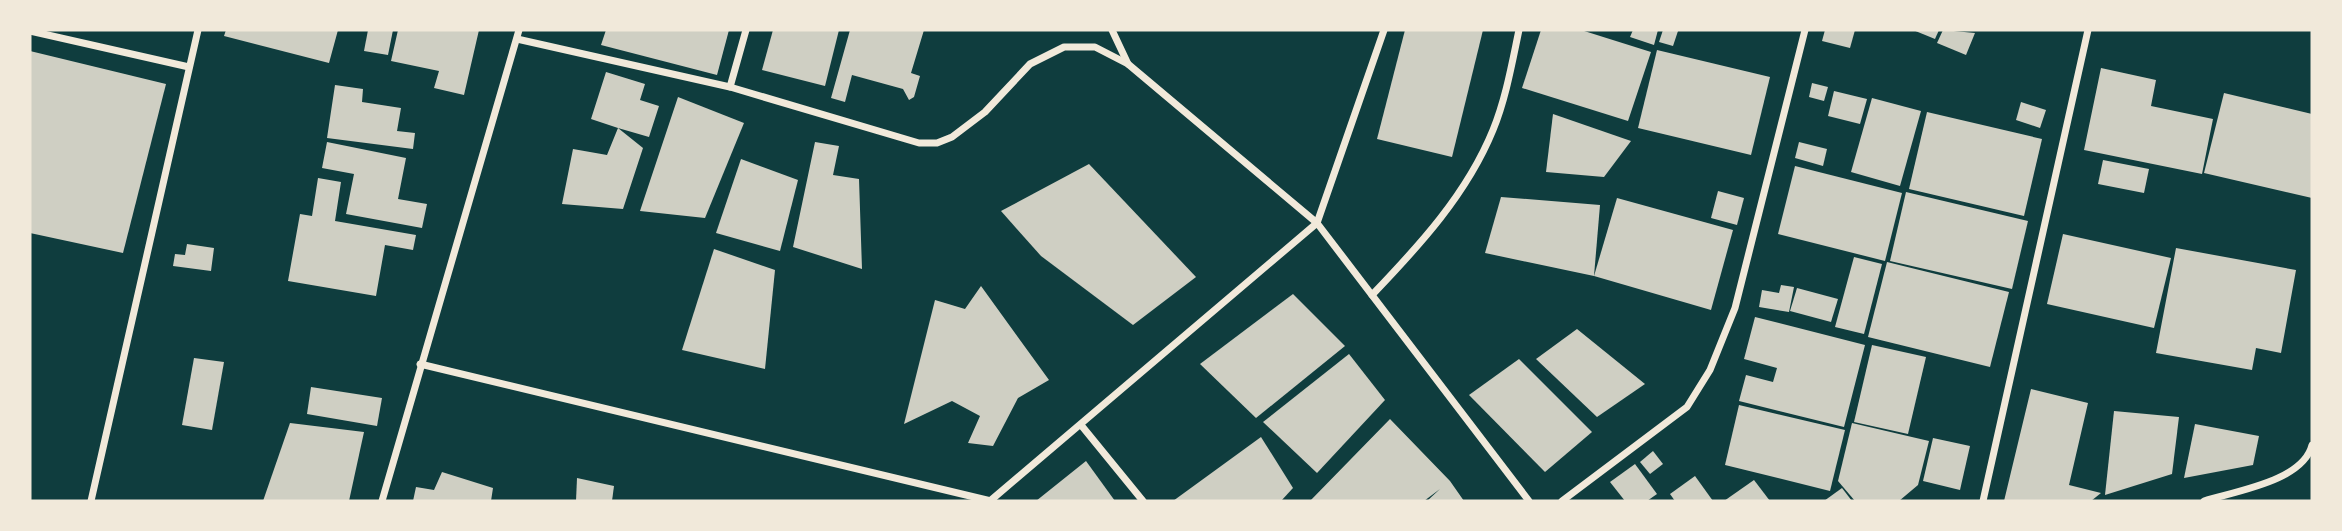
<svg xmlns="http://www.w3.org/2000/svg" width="2342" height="531" font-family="Spectral,serif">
	<rect width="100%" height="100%" fill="#0f3d3e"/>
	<g fill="#cfcfc3">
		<polygon points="226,30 338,30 329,63 224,36"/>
		<polygon points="368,30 393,30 388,55 364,51"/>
		<polygon points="398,30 479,30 464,95 434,88 439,71 391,61"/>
		<polygon points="606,30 729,30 717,75 601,45"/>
		<polygon points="773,30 839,30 825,86 762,70"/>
		<polygon points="850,30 924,30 911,73 920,76 914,97 909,100 903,89 852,75 845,102 831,98"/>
		<polygon points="1405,30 1483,30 1452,157 1377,139"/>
		<polygon points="1541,30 1581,30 1651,52 1628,121 1522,88"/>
		<polygon points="1633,30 1658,30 1654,45 1630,37"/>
		<polygon points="1663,30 1678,31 1673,46 1659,42"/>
		<polygon points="1825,30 1855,30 1850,48 1822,41"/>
		<polygon points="1913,30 1939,30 1935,39"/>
		<polygon points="1943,30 1975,33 1966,55 1937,43"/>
		<polygon points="1657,50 1770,77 1751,155 1638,128"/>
		<polygon points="30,51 166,84 123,253 30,233"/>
		<polygon points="2101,68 2156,80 2151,106 2213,119 2202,174 2084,150"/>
		<polygon points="606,72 645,84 640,100 659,106 649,137 618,128 643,148 623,209 562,204 573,149 607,155 618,128 591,119"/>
		<polygon points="1812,83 1828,87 1824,101 1809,97"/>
		<polygon points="335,85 363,89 362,102 401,108 397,131 415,133 413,149 327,138"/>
		<polygon points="1834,91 1867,99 1860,124 1828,116"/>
		<polygon points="2224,93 2312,114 2312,198 2204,173"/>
		<polygon points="678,97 744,123 705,218 640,211"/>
		<polygon points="1872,98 1921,111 1900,186 1851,172"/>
		<polygon points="2021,102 2046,110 2040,128 2016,120"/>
		<polygon points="1927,112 2042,139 2024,216 1909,189"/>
		<polygon points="1553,114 1631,141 1604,177 1546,172"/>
		<polygon points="327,142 406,158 398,199 427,204 422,228 346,214 354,174 322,168"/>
		<polygon points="815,142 839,146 833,175 859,179 862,269 793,247"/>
		<polygon points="1799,142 1827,149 1823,166 1795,158"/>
		<polygon points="741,159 798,180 780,251 716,233"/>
		<polygon points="2103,160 2149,169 2144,193 2098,184"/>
		<polygon points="1089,164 1196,277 1133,325 1041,256 1001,211"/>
		<polygon points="1795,166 1902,193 1885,261 1778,234"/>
		<polygon points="318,178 341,182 335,221 416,235 413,250 385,245 376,296 288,281 300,214 312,216"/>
		<polygon points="1718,191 1744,198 1737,225 1711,218"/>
		<polygon points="1906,192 2028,221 2012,289 1890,261"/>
		<polygon points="1501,197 1600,205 1594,276 1485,253"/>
		<polygon points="1617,198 1733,230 1711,310 1594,276"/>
		<polygon points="2063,234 2171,258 2154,328 2047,304"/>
		<polygon points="187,244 214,248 211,271 173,266 175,254 185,255"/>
		<polygon points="2176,248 2296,270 2281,353 2256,348 2252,370 2156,353"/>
		<polygon points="714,249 775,270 765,369 682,350"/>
		<polygon points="1854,257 1882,264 1864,334 1835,327"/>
		<polygon points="1887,262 2009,292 1990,367 1868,337"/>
		<polygon points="1781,285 1794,287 1789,312 1759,307 1762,290 1779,293"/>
		<polygon points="981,286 1049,380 1018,398 993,446 968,443 980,416 952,401 904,424 935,300 965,309"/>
		<polygon points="1797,288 1838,299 1831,322 1790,311"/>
		<polygon points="1293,294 1345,346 1256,418 1200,364"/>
		<polygon points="1755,317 1865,345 1844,427 1739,401 1746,375 1773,382 1777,368 1744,359"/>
		<polygon points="1577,329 1645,384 1597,417 1536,359"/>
		<polygon points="1872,345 1926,357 1908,434 1854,422"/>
		<polygon points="1349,354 1385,400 1317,473 1263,422"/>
		<polygon points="194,358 224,362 212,430 182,425"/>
		<polygon points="1519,359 1592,432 1545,472 1469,395"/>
		<polygon points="311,387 382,398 377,426 307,414"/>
		<polygon points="2031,389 2088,403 2069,485 2101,493 2091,501 2004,501"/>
		<polygon points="1739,405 1845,430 1830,491 1725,465"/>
		<polygon points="2114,411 2179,417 2172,474 2105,495"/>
		<polygon points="1390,419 1450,481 1464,501 1427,501 1440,489 1424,501 1310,501"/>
		<polygon points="290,423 364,432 349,501 263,501"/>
		<polygon points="1852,423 1929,441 1918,485 1899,501 1855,501 1838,481"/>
		<polygon points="2195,424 2259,436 2253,465 2184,478"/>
		<polygon points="1261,437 1293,488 1281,501 1173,501"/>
		<polygon points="1933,438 1970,446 1960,490 1923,481"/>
		<polygon points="1653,451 1663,464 1650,474 1640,462"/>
		<polygon points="1086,461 1115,501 1036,501"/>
		<polygon points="1635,464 1657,494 1647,501 1625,501 1610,482"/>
		<polygon points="442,472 493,488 491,501 413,501 416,487 434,490"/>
		<polygon points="1695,476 1713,501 1675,501 1670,494"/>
		<polygon points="577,478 614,486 612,501 576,501"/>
		<polygon points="1754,480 1770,501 1724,501"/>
		<polygon points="1842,488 1852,501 1824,501"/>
	</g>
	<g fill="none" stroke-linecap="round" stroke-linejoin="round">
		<g stroke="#f1e9da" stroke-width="7">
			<polyline points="1112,30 1128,64"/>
			<polyline points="30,31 189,67"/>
			<polyline points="517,39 730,87 919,143 937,143 952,137 985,112 1030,64 1064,47 1095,47 1128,64 1317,223 1529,501"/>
			<polyline points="730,87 746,30"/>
			<path d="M1372 295C1419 246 1467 194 1493 130 1506 98 1512 63 1519 30"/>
			<polyline points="420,364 991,501"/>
			<polyline points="1081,425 1143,501"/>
			<polyline points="91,501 198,30"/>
			<polyline points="382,501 519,30"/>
			<polyline points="990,501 1317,223 1384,30"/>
			<polyline points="1562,501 1687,407 1710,370 1735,308 1805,30"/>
			<polyline points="1983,501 2088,30"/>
			<path d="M2204 501C2236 491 2303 481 2312 445"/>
		</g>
	</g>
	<rect width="2342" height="531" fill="none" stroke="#f1e9da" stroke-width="63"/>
</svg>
